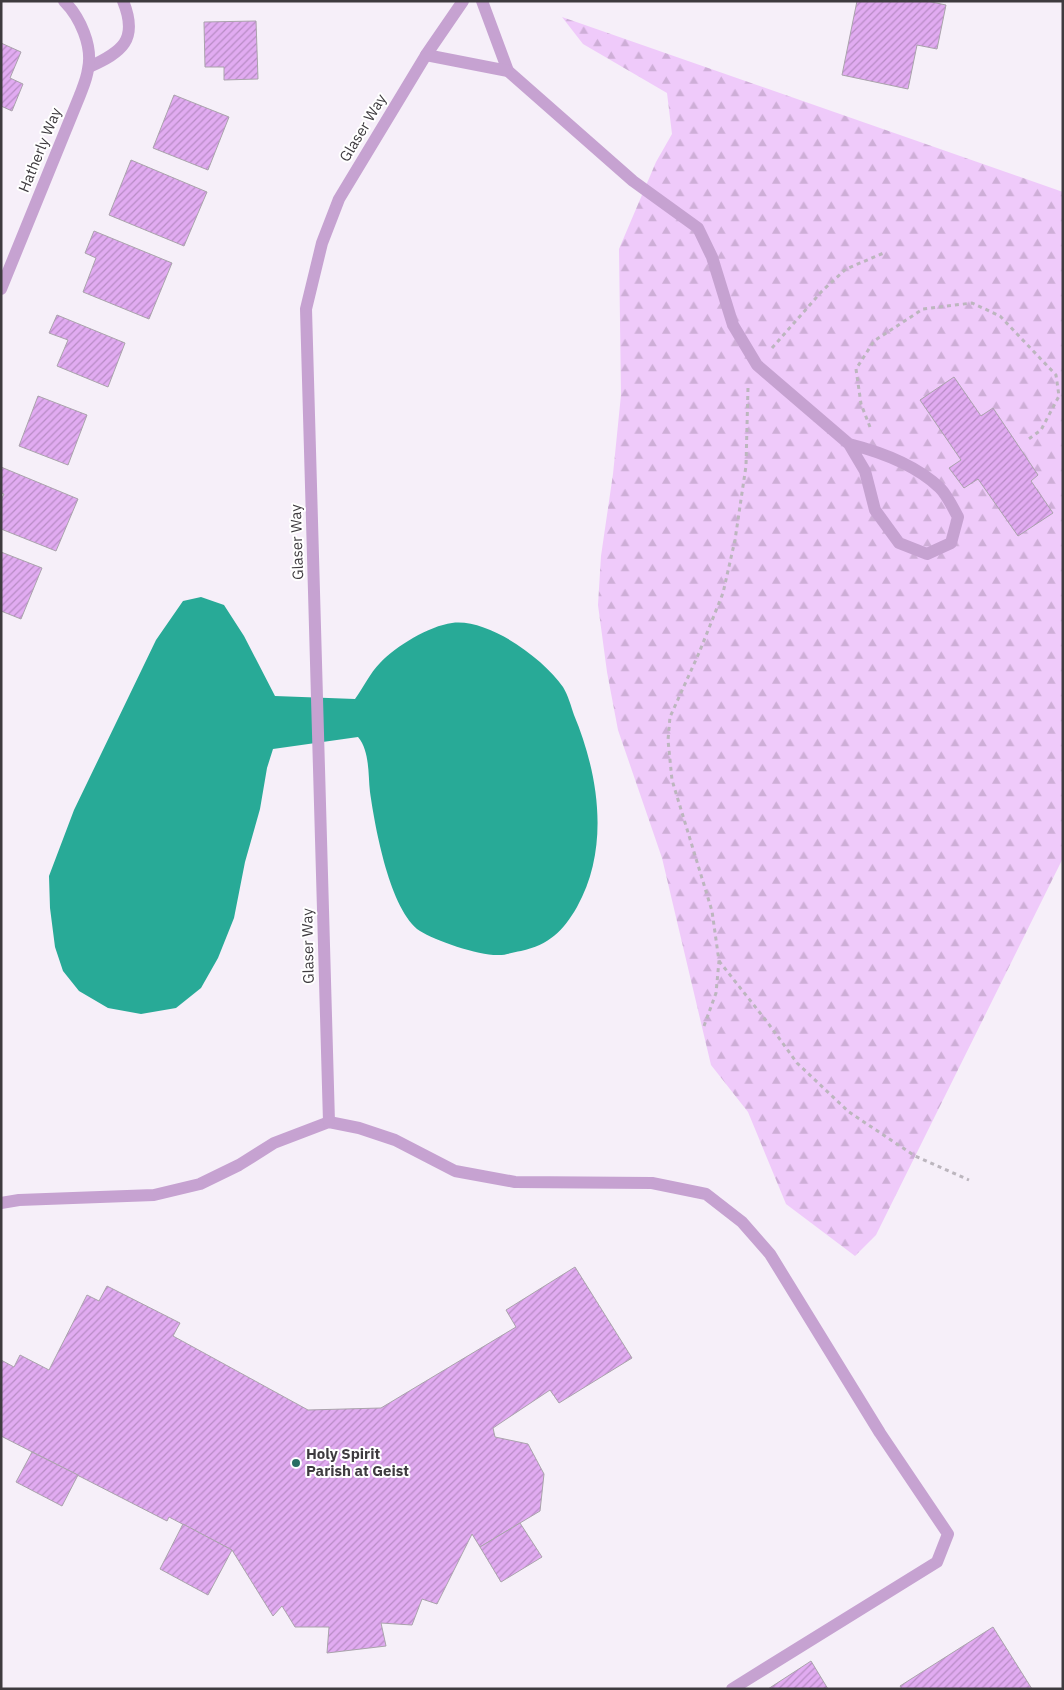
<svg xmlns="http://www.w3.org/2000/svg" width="1064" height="1690" font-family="'IBM Plex Sans',sans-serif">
	<defs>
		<pattern id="forest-firs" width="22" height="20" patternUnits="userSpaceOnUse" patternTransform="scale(1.25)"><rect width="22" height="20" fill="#efcafa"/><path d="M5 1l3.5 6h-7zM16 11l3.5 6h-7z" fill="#ceaed7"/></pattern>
		<pattern id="building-hatch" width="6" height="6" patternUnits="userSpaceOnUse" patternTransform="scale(1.25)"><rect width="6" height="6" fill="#e1abf1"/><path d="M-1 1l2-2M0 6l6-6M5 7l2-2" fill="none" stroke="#b88cc5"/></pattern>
	</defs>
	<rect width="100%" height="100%" fill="#f6eff9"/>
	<polygon fill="url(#forest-firs)" points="562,17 1063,192 1063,858 876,1235 855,1256 786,1204 748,1112 711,1065 662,858 618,730 607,672 598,605 601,556 613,474 621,395 619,249 656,162 672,134 667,93 583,44"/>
	<path fill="#28aa97" d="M201 597 224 605 244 636 275 696 355 699C363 688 370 673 380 663 396 646 429 626 452 623 488 618 543 658 563 687 568 695 571 706 574 715 599 775 610 848 577 907 563 931 549 945 521 951 514 952 506 955 499 955 481 956 435 941 420 931 390 911 375 827 370 792 368 775 370 751 358 737L273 749 267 768 260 809 245 862 234 918 218 958 201 988 176 1008 141 1014 108 1008 79 991 63 971 55 947 50 908 49 876 74 810 156 640 183 601Z"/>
	<g fill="url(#building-hatch)" stroke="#aaa3ac">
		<polygon points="857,1 927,1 946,5 937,49 917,45 908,89 842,75"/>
		<polygon points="256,21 258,79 224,80 224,67 205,67 204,22"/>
		<polygon points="1,43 21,52 10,78 23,84 12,111 1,106"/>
		<polygon points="174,95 229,117 208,170 153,148"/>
		<polygon points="131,160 207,192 184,246 109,215"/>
		<polygon points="94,231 172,263 149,319 83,292 96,258 85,253"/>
		<polygon points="57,315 125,343 108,387 57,366 68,340 49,333"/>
		<polygon points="954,377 981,416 993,408 1038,475 1031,481 1053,513 1018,536 978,479 964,488 949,468 961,460 920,400"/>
		<polygon points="38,396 87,415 68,465 19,446"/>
		<polygon points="1,467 78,499 56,551 1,529 1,500 4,494 1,493"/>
		<polygon points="1,552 42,568 21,619 1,611"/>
		<polygon points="575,1267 632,1358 559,1403 550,1390 493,1428 495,1437 528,1444 544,1474 540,1511 480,1547 472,1534 437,1604 422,1599 412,1625 381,1623 386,1646 327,1653 329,1627 295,1627 282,1606 273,1616 232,1550 169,1517 167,1521 1,1436 1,1360 14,1367 20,1355 49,1370 87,1295 99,1301 107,1286 180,1323 173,1336 308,1410 381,1408 516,1327 506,1310"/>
		<polygon points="32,1452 78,1475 62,1506 16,1482"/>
		<polygon points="520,1523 542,1557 501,1582 480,1547"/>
		<polygon points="183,1524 232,1550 208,1595 160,1569"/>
		<polygon points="993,1627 1032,1689 902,1689 900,1686"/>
		<polygon points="811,1661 828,1689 768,1689"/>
	</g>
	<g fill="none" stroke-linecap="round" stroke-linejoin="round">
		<g stroke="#bcb6be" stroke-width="3" stroke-dasharray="4 4" stroke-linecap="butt">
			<polyline points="772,348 822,291 846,269 886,252"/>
			<polyline points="870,427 861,404 856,369 874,341 923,309 972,303 1000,316 1056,375 1059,396 1041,430 1026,441"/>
			<polyline points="719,961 768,1023 797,1063 849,1112 915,1156 969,1180"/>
			<polyline points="704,1026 716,993 719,961 712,911 672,780 668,740 670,717 699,653 723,593 735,540 746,466 748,387"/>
		</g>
		<g stroke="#c6a2d1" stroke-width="12">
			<polyline points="482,1 508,71"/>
			<path d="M426 55 508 71 633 181 698 228 712 257 733 325 757 365 849 444 865 471 875 510 899 543 927 554 951 543 958 517C953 508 947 495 940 488 915 464 881 452 849 444"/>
			<path d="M89 67C122 52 139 40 123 1"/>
			<polyline points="1,1203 19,1200 154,1195 200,1184 239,1165 274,1143 329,1122 359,1128 395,1140 455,1171 515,1182 652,1183 706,1194 742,1222 770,1254 880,1433 948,1534 937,1562 732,1689"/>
		</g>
		<g stroke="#c6a2d1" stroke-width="12">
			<path d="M1 289 80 95C83 87 87 78 88 69 93 46 80 17 64 1"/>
			<polyline points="329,1122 306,309 322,243 339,199 426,55 463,1"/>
		</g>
	</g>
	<circle fill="#296e63" stroke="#fff" stroke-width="2" cx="296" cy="1463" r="5"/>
	<g text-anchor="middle" stroke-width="4" stroke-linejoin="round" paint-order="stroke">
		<g font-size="15" fill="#3e3b3f" stroke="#fff">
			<text transform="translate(363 128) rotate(-59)" y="5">Glaser Way</text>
			<text transform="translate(40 150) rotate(-68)" y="5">Hatherly Way</text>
			<text transform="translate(297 542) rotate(-92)" y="5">Glaser Way</text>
			<text transform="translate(308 946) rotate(-91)" y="5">Glaser Way</text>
		</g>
		<g font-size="15" font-weight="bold" fill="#3e3b3f" stroke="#fff" text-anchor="start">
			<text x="306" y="1459">Holy Spirit<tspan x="306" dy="17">Parish at Geist</tspan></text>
		</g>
	</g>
	<rect width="1064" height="1690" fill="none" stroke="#3e3b3f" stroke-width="5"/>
</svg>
